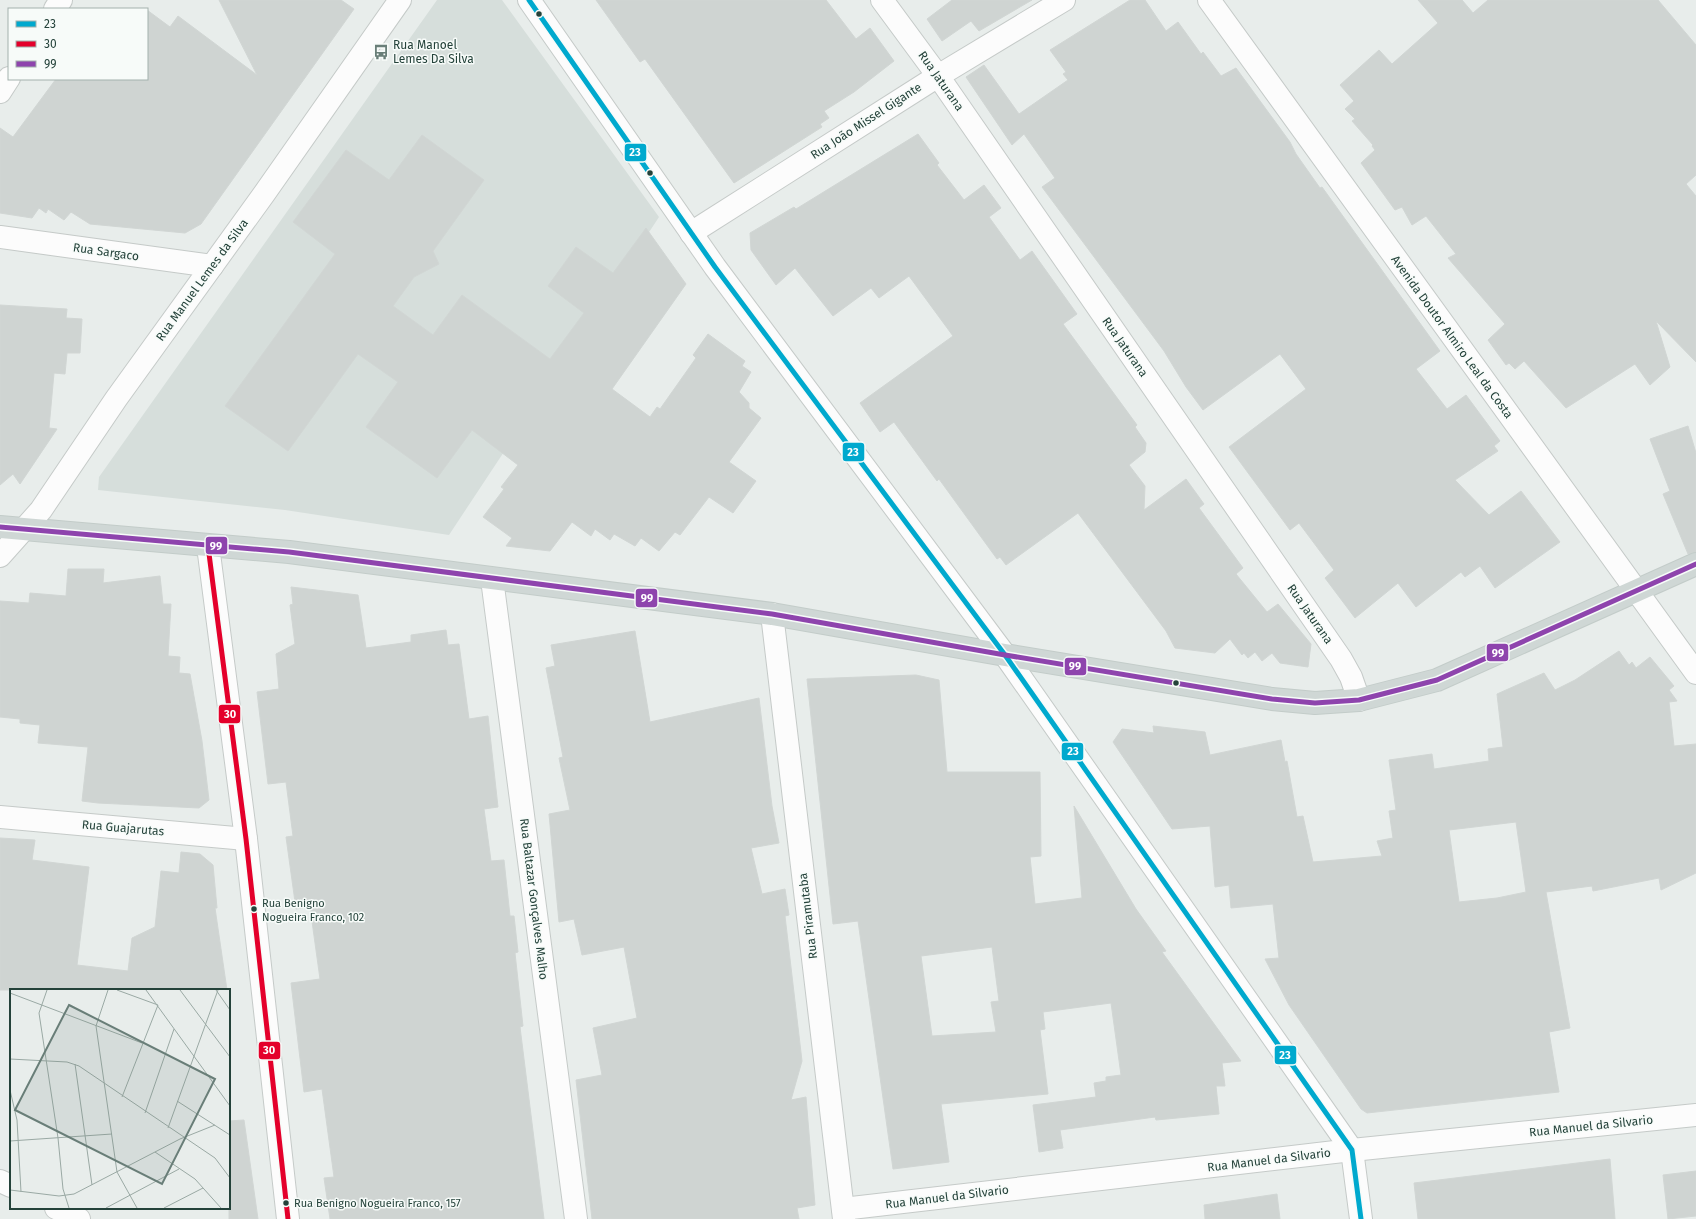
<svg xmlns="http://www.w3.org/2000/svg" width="1696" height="1219" font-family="'Fira Sans',sans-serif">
	<rect width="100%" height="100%" fill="#e8edeb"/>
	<polygon fill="#d6dedb" points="437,0 502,0 659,217 449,535 285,510 98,490 99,477"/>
	<g fill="#cfd4d2" stroke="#d1d6d4" fill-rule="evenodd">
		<polygon points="219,0 341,0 354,9 201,224 185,233 90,224 71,212 64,220 48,209 46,213 39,208 32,218 0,213 0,128 13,137 56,79 147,79 147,10 170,27 178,16 257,75"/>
		<polygon points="596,0 826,0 856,39 870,28 894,61 854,92 824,111 829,118 820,124 822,127 734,183 645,59 640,62"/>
		<polygon points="952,0 1032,0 979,31 971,21 942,41 927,19"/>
		<polygon points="1130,0 1145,0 1166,31 1178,22 1201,54 1203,52 1221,76 1236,68 1290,142 1296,154 1320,188 1322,187 1440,351 1416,369 1447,409 1466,395 1500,441 1494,446 1498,451 1455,480 1489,515 1521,491 1560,542 1495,588 1480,566 1465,577 1461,572 1416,607 1398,583 1355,618 1325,578 1334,570 1299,523 1290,530 1229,447 1306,389 1280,354 1203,410 1186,387 1164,351 1042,187 1055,178 1024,134 1012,145 966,77 984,65 1019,114 1068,80 1063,74 1066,72 1050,50"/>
		<polygon points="1418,0 1462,0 1473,13 1488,0 1658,0 1696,45 1696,175 1686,184 1696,196 1696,362 1656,321 1670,367 1650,385 1635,364 1566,408 1524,361 1515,369 1509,363 1506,365 1488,340 1505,324 1448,258 1456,254 1426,216 1412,225 1402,207 1395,210 1361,163 1375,150 1372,146 1373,145 1352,121 1355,119 1345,109 1354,101 1340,85 1379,50 1392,64 1438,23"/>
		<polygon points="918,134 939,163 937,165 964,200 984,185 1001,208 989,217 1020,260 1032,251 1077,314 1063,324 1137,425 1135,427 1146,443 1145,452 1129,465 1145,486 1144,510 1186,479 1204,504 1199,508 1243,568 1236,574 1267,612 1278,604 1311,644 1308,667 1280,663 1272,653 1262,661 1255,652 1248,658 1244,653 1242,655 1230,639 1215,653 1175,648 1166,631 1078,513 1006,565 1000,557 997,559 939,479 937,481 894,422 880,432 860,403 953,336 909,276 879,298 871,288 833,316 795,268 776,285 751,250 750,233 794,207 796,209"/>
		<polygon points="422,135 484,180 433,251 439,264 414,277 393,306 433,335 462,295 550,359 584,313 548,286 576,247 613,273 646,228 686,284 612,389 650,417 657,407 660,409 696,358 693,355 708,334 745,361 742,366 751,372 739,392 749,403 749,408 761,418 729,462 756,481 733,513 709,497 680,535 675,532 659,551 641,538 635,546 614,534 610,540 595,529 591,536 572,522 550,551 506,546 512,538 483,517 504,489 501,487 518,465 472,430 437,478 366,427 398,382 358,354 288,451 225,406 335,254 293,222 346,150 389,180"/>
		<polygon points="0,305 67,309 66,318 82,319 80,353 67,353 65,374 54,373 49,428 57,429 20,484 13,474 0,485"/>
		<polygon points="1688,426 1696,453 1696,552 1688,554 1663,494 1670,491 1650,439"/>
		<polygon points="68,569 104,569 103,583 160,576 163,604 171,604 168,656 180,657 179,673 190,674 202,741 209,800 199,808 98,803 82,801 88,747 38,743 40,725 20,723 20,719 0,717 0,601 29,603 30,593 66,596"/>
		<polygon points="291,587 358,595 366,648 411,642 411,635 446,630 448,645 459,644 469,719 488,716 498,807 484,809 491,861 504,860 510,916 514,916 518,952 515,953 523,1026 520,1027 544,1219 330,1219 324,1178 334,1177 322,1089 304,1092 291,983 320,979 310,907 296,909 286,837 293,836 286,782 268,784 257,692 279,689 276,654 295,644 290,605 293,604"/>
		<polygon points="635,631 650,722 759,698 772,806 779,843 751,848 762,894 785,889 789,915 785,916 802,1061 791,1100 806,1097 815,1205 797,1208 799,1219 592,1219 576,1080 602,1075 593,1028 637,1018 624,947 582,955 574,919 559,922 549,814 570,810 559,758 563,757 546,668 555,666 551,645"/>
		<path d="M1619 651 1629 665 1632 662 1636 668 1650 657 1674 686 1669 690 1677 701 1669 702 1674 746 1696 744V873L1661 890 1659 878 1593 891 1592 886 1546 892 1570 1028 1549 1032 1559 1092 1367 1113 1361 1109 1289 1005 1265 959 1279 958 1273 904 1231 908 1229 885 1215 887 1210 826 1172 829 1113 742 1122 729 1154 733 1153 726 1205 732 1210 755 1281 740 1285 762 1287 761 1297 817 1303 816 1313 862 1382 856 1377 841 1393 838 1389 811 1396 810 1389 760 1432 754 1434 769 1489 761 1488 749 1503 747 1497 694 1544 673 1555 690 1575 680ZM1516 822 1526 892 1497 898 1459 902 1449 830Z"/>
		<path d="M916 675 939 680 947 772H1040L1041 856 1030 857 1035 904 1082 898 1074 806 1136 909 1166 951 1162 952 1241 1061 1222 1063 1225 1086H1216L1219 1114 1156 1120 1155 1117 1060 1130 1063 1148 1039 1152 1033 1105 1096 1097 1094 1083 1106 1081V1077L1121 1075 1111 1003 1043 1012 1045 1029 1040 1030 1048 1094 941 1104 949 1162 893 1169 858 921 833 924 807 679ZM992 947 999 1001 991 1002 996 1032 932 1036 921 956Z"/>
		<polygon points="0,838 35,840 32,860 89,867 77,965 128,971 132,938 155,927 161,871 179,873 181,852 200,854 213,865 217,908 215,908 227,990 0,990"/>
		<polygon points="244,1120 258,1219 229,1219 229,1121"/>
		<polygon points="1610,1159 1615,1219 1418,1219 1414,1183"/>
		<polygon points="1696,1171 1696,1216 1668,1219 1663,1175"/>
		<polygon points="1277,1194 1280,1219 1205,1219 1204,1205"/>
	</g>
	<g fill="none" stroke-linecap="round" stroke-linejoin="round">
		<g stroke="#c5cac8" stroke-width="24">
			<g id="minor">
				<polyline points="529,0 715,267 1005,655 1352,1150 1361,1219"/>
				<polyline points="882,0 938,76 1341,659 1351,677 1359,700"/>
				<polyline points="1209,0 1696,673"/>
				<polyline points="55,9 61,0"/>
				<polyline points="0,92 9,78"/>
				<polyline points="691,233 938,76 1064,0"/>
				<polyline points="0,237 212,266"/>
				<polyline points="208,546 246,839 288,1219"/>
				<polyline points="0,556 41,510 116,399 264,194 400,0"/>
				<polyline points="492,579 576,1219"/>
				<polyline points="772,614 844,1219"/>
				<polyline points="0,817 246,839"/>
				<polyline points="0,1181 11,1186"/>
				<polyline points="56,1208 79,1219"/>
				<polyline points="843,1209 1352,1150 1696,1115"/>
			</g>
		</g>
		<g stroke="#c3ccc9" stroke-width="24">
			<polyline id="major" points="0,527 289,552 772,614 1005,655 1272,699 1315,703 1359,700 1437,680 1696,564"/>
		</g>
		<use href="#minor" stroke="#fcfcfc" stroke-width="22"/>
		<use href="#major" stroke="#cfd7d5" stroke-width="22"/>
		<g stroke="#f7fbf9" stroke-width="8">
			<polyline id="bus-1" points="529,0 715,267 1005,655 1352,1150 1361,1219"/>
		</g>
		<g stroke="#f7fbf9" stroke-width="8">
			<polyline id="bus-2" points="208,546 246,839 288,1219"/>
		</g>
		<g stroke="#f7fbf9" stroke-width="8">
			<polyline id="bus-3" points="0,527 289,552 772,614 1005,655 1272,699 1315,703 1359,700 1437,680 1696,564"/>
		</g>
		<use href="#bus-1" stroke="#00a9ce" stroke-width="5"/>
		<use href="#bus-2" stroke="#e4002b" stroke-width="5"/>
		<use href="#bus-3" stroke="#8e44ad" stroke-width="5"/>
	</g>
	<defs>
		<g id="bus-bare" transform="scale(1.2)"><path d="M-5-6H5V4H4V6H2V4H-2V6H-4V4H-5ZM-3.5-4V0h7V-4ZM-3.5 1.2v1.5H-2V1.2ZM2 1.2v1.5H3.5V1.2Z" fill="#697e78" stroke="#f7fbf9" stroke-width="2.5" paint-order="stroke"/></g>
	</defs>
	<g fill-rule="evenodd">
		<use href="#bus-bare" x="381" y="52"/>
	</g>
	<g fill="#24423a" stroke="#f7fbf9" stroke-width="1.5">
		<circle cx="539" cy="14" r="3.5"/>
		<circle cx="650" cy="173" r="3.5"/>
		<circle cx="1176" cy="683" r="3.5"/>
		<circle cx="254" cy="909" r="3.5"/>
		<circle cx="286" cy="1203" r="3.5"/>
	</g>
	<g text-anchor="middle" stroke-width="3" stroke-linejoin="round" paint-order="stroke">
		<g font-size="11" fill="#24423a" stroke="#f7fbf9" text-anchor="start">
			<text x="262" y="907">Rua Benigno<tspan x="262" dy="14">Nogueira Franco, 102</tspan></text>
			<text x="294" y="1207">Rua Benigno Nogueira Franco, 157</text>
		</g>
		<g font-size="12" fill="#24423a" stroke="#f7fbf9" text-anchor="start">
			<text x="393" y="49">Rua Manoel<tspan x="393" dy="14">Lemes Da Silva</tspan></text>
		</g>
		<g font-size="12" fill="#24423a" stroke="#f7fbf9">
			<text transform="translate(941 81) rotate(55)" y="4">Rua Jaturana</text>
			<text transform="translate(866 121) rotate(-33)" y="4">Rua João Missel Gigante</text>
			<text transform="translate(106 252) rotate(8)" y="4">Rua Sargaco</text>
			<text transform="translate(202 280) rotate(-54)" y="4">Rua Manuel Lemes da Silva</text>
			<text transform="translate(1452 337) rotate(54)" y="4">Avenida Doutor Almiro Leal da Costa</text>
			<text transform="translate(1125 347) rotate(55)" y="4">Rua Jaturana</text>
			<text transform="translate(1310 614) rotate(55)" y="4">Rua Jaturana</text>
			<text transform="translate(123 828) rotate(5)" y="4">Rua Guajarutas</text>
			<text transform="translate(534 899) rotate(83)" y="4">Rua Baltazar Gonçalves Malho</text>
			<text transform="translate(808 916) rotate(-97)" y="4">Rua Piramutaba</text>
			<text transform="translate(1591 1126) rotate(-6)" y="4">Rua Manuel da Silvario</text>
			<text transform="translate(1269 1160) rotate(-7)" y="4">Rua Manuel da Silvario</text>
			<text transform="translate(947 1197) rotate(-7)" y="4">Rua Manuel da Silvario</text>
		</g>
	</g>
	<g transform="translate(10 989)">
		<rect width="220" height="220" fill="#e8edeb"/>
		<path fill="none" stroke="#9aa9a4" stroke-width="1" d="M37 1 29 24 48 149 53 200 59 219M98 1 86 37 107 183 127 219M107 1 148 16 112 108M136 1 220 117M170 1 220 68M206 1 220 21M0 4 132 54M0 70 57 73 69 77 205 169 220 189M65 75 82 196M0 101 7 131 11 203M167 112 220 146M135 124 164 40M158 139 208 1M0 152 102 145M145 163 185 190 211 219M0 201 49 207 64 205 170 150 205 136M96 219 169 180M154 219 193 199"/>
		<path fill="#697e78" fill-opacity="0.15" stroke="#697e78" stroke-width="2" d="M59 16 205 90 152 195 5 121Z"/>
		<rect width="220" height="220" fill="none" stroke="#24423a" stroke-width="2"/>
	</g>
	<g stroke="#f7fbf9" stroke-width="1.5">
		<rect x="624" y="143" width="23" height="19" rx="4" fill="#00a9ce"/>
		<rect x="842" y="442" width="23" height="20" rx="4" fill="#00a9ce"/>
		<rect x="205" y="536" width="23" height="19" rx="4" fill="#8e44ad"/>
		<rect x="635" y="588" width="23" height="20" rx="4" fill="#8e44ad"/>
		<rect x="1486" y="643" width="23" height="19" rx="4" fill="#8e44ad"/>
		<rect x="1064" y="657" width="23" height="19" rx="4" fill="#8e44ad"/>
		<rect x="218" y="704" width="23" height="20" rx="4" fill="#e4002b"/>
		<rect x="1061" y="742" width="23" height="19" rx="4" fill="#00a9ce"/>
		<rect x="258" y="1041" width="23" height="19" rx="4" fill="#e4002b"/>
		<rect x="1274" y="1045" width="23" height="20" rx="4" fill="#00a9ce"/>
	</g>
	<g font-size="11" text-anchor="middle" font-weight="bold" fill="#fff">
		<text x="635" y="156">23</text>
		<text x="853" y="456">23</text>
		<text x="216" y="550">99</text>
		<text x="647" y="602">99</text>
		<text x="1498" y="657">99</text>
		<text x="1075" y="670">99</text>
		<text x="230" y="718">30</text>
		<text x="1073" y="755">23</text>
		<text x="269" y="1054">30</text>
		<text x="1285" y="1059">23</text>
	</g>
	<rect x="8" y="8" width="140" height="72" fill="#f7fbf9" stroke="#a3b1ad"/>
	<rect x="16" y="21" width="20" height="6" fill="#00a9ce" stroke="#a3b1ad"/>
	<text x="44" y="28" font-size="12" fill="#24423a">23</text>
	<rect x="16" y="41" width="20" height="6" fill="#e4002b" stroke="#a3b1ad"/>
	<text x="44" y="48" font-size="12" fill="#24423a">30</text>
	<rect x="16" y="61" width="20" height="6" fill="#8e44ad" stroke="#a3b1ad"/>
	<text x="44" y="68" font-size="12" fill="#24423a">99</text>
</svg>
